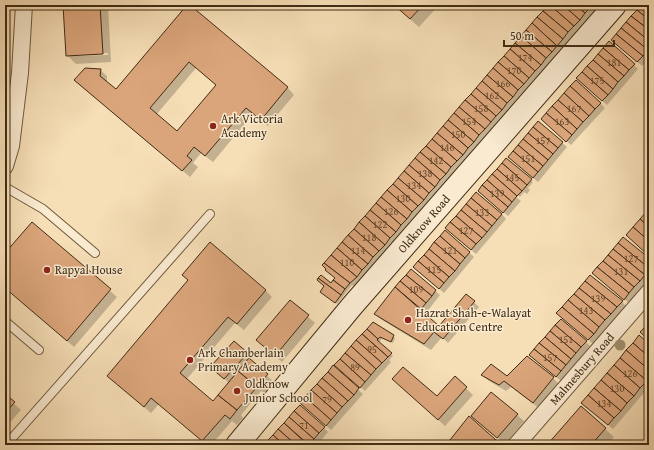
<svg xmlns="http://www.w3.org/2000/svg" width="654" height="450" font-family="'Gentium Book Plus',serif">
	<rect width="100%" height="100%" fill="#f6deb6"/>
	<filter id="stains"><feTurbulence type="fractalNoise" baseFrequency=".005" numOctaves="4"/><feColorMatrix values="0 0 0 0 .2 0 0 0 0 .09 0 0 0 0 .02 0 0 0 .5 -.17"/></filter>
	<radialGradient id="worn" r=".72"><stop offset=".6" stop-color="#630" stop-opacity="0"/><stop offset="1" stop-color="#630" stop-opacity=".3"/></radialGradient>
	<g fill="#0003" fill-rule="evenodd">
		<path d="M64 5H108L111 62 76 64 67 55ZM108 53V55L74 56V54Z"/>
		<path d="M188 5 288 88 294 95 268 126 253 114 213 162 201 153 193 163 198 167 190 177 82 87 100 70 107 76V83L116 90ZM196 68 217 86 177 133 156 115Z"/>
		<polygon points="394,5 439,5 419,27"/>
		<polygon points="549,5 600,5 355,287 352,285 337,304 323,293"/>
		<polygon points="642,5 649,11 649,58 642,66 617,44"/>
		<polygon points="634,65 638,69 607,105 582,83"/>
		<polygon points="600,103 605,108 571,145 546,123"/>
		<polygon points="538,122 567,147 538,182 513,161"/>
		<polygon points="506,159 533,182 528,188 530,190 527,194 524,192 520,197 516,194 515,196 521,201 508,216 483,195"/>
		<polygon points="502,214 506,219 476,254 451,233"/>
		<polygon points="32,223 117,297 74,347 5,288 5,254"/>
		<polygon points="445,231 474,257 444,293 419,272"/>
		<polygon points="649,259 649,280 629,303 598,277"/>
		<polygon points="411,270 440,295 426,313 416,305 415,306 439,327 466,295 479,307 448,343 442,337 431,350 382,320 375,314"/>
		<polygon points="265,290 272,297 244,330 235,323 186,380 213,402 229,383 216,371 247,353 251,358 249,360 274,382 264,393 261,391 241,415 243,418 237,425 232,421 211,445 207,445 159,404 151,413 115,382"/>
		<polygon points="290,301 315,323 282,362 264,347"/>
		<polygon points="622,302 626,306 593,344 562,317"/>
		<polygon points="373,323 395,338 393,343 382,338 379,343 393,356 389,360 391,362 365,391 340,369"/>
		<polygon points="586,342 590,346 561,381 535,359"/>
		<polygon points="649,345 649,387 613,429 587,407"/>
		<polygon points="527,357 553,378 560,385 540,409 511,387 506,391 489,381 482,375 507,377"/>
		<polygon points="333,367 363,394 331,430 306,407"/>
		<polygon points="455,378 473,395 445,426 393,379 437,398"/>
		<polygon points="5,396 21,410 5,428"/>
		<polygon points="300,406 328,432 317,445 265,445"/>
		<polygon points="581,407 614,437 607,445 548,445"/>
		<polygon points="517,415 524,421 505,444 472,416"/>
		<polygon points="469,418 495,441 499,445 447,445"/>
	</g>
	<g fill="#dba57b" stroke="#402c15" fill-rule="evenodd">
		<polygon points="63,5 100,5 103,54 66,56"/>
		<path d="M187 5H190L288 87 261 120 246 108 205 156 194 147 187 156 192 160 182 171 74 80 85 68 101 69 100 76 116 89ZM189 62 216 85 177 131 150 108Z"/>
		<polygon points="394,5 423,5 410,19"/>
		<polygon points="548,5 550,5 574,26 568,32 543,11"/>
		<polygon points="550,5 563,5 580,20 574,26"/>
		<polygon points="563,5 576,5 585,13 580,20"/>
		<polygon points="576,5 589,5 591,7 585,13"/>
		<polygon points="640,5 644,5 649,9 649,20 637,10"/>
		<polygon points="637,10 649,20 649,30 631,16"/>
		<polygon points="543,11 568,32 563,39 537,17"/>
		<polygon points="631,16 649,30 649,41 626,22"/>
		<polygon points="537,17 563,39 557,46 532,23"/>
		<polygon points="626,22 649,41 649,49 648,50 621,28"/>
		<polygon points="532,23 557,46 552,52 526,30"/>
		<polygon points="621,28 648,50 643,56 616,34"/>
		<polygon points="526,30 552,52 546,58 521,36"/>
		<polygon points="616,34 643,56 637,62 611,40"/>
		<polygon points="521,36 546,58 541,65 515,43"/>
		<polygon points="609,41 635,64 629,70 603,48"/>
		<polygon points="515,43 541,65 535,71 510,49"/>
		<polygon points="603,48 629,70 624,76 598,54"/>
		<polygon points="510,49 535,71 529,78 504,56"/>
		<polygon points="598,54 624,76 618,82 593,60"/>
		<polygon points="504,56 529,78 524,84 498,62"/>
		<polygon points="593,60 618,82 613,89 587,66"/>
		<polygon points="498,62 524,84 518,90 493,68"/>
		<polygon points="587,66 613,89 608,95 582,72"/>
		<polygon points="493,68 518,90 513,97 487,75"/>
		<polygon points="582,72 608,95 602,101 576,78"/>
		<polygon points="487,75 513,97 507,103 482,81"/>
		<polygon points="576,80 601,103 595,109 570,86"/>
		<polygon points="482,81 507,103 502,110 476,88"/>
		<polygon points="570,86 595,109 589,116 564,93"/>
		<polygon points="476,88 502,110 496,116 471,94"/>
		<polygon points="564,93 589,116 583,122 558,100"/>
		<polygon points="471,94 496,116 491,122 465,100"/>
		<polygon points="465,100 491,122 485,129 459,107"/>
		<polygon points="558,100 583,122 577,129 552,106"/>
		<polygon points="552,106 577,129 572,135 546,113"/>
		<polygon points="459,107 485,129 479,135 454,113"/>
		<polygon points="454,113 479,135 474,142 448,120"/>
		<polygon points="546,113 572,135 566,142 541,119"/>
		<polygon points="448,120 474,142 468,148 443,126"/>
		<polygon points="538,121 563,142 558,148 533,127"/>
		<polygon points="443,126 468,148 463,155 437,133"/>
		<polygon points="533,127 558,148 553,154 528,133"/>
		<polygon points="437,133 463,155 457,161 432,139"/>
		<polygon points="528,133 553,154 548,160 523,139"/>
		<polygon points="432,139 457,161 451,167 426,146"/>
		<polygon points="523,139 548,160 543,166 518,145"/>
		<polygon points="518,145 543,166 538,172 513,151"/>
		<polygon points="426,146 451,167 446,174 420,152"/>
		<polygon points="513,151 538,172 533,178 508,157"/>
		<polygon points="420,152 446,174 440,180 415,158"/>
		<polygon points="415,158 440,180 435,187 409,165"/>
		<polygon points="506,158 532,179 527,185 502,163"/>
		<polygon points="502,163 527,185 522,191 497,169"/>
		<polygon points="409,165 435,187 429,193 404,171"/>
		<polygon points="497,169 522,191 517,196 492,174"/>
		<polygon points="404,171 429,193 424,200 398,178"/>
		<polygon points="492,174 517,196 512,202 487,180"/>
		<polygon points="398,178 424,200 418,206 393,184"/>
		<polygon points="487,180 512,202 508,207 482,185"/>
		<polygon points="393,184 418,206 412,212 387,190"/>
		<polygon points="482,185 508,207 503,213 478,191"/>
		<polygon points="387,190 412,212 407,219 381,197"/>
		<polygon points="476,192 502,214 497,220 471,198"/>
		<polygon points="381,197 407,219 401,225 376,203"/>
		<polygon points="471,198 497,220 492,226 466,204"/>
		<polygon points="376,203 401,225 396,232 370,210"/>
		<polygon points="466,204 492,226 487,232 461,210"/>
		<polygon points="370,210 396,232 390,238 365,216"/>
		<polygon points="461,210 487,232 482,238 456,216"/>
		<polygon points="647,211 649,212 649,227 640,219"/>
		<polygon points="365,216 390,238 385,245 359,222"/>
		<polygon points="456,216 482,238 476,244 450,222"/>
		<polygon points="640,219 649,227 649,241 633,227"/>
		<polygon points="32,222 111,289 67,341 5,288 5,253"/>
		<polygon points="359,222 385,245 379,251 354,229"/>
		<polygon points="450,222 476,244 471,250 445,228"/>
		<polygon points="633,227 649,241 649,256 626,235"/>
		<polygon points="354,229 379,251 373,257 348,235"/>
		<polygon points="445,230 470,252 465,258 440,236"/>
		<polygon points="348,235 373,257 368,264 342,242"/>
		<polygon points="440,236 465,258 460,264 434,242"/>
		<polygon points="623,237 649,258 649,268 618,243"/>
		<polygon points="210,242 266,290 237,324 228,317 180,373 213,401 218,395 237,410 230,419 225,415 202,441 151,398 144,407 107,376 188,280 182,275"/>
		<polygon points="342,242 368,264 362,270 337,248"/>
		<polygon points="434,242 460,264 455,271 429,249"/>
		<polygon points="618,243 649,268 649,270 645,275 613,249"/>
		<polygon points="337,248 362,270 357,277 331,255"/>
		<polygon points="429,249 455,271 449,277 424,255"/>
		<polygon points="613,249 645,275 640,281 608,255"/>
		<polygon points="331,255 357,277 350,283 324,263"/>
		<polygon points="424,255 449,277 444,283 418,261"/>
		<polygon points="608,255 640,281 634,287 603,261"/>
		<polygon points="418,261 444,283 439,289 413,267"/>
		<polygon points="603,261 634,287 629,293 597,267"/>
		<polygon points="324,263 350,283 345,289 333,280 335,278 325,270 326,269 322,265"/>
		<polygon points="597,267 629,293 624,300 592,273"/>
		<polygon points="411,269 436,290 432,296 406,275"/>
		<polygon points="321,275 331,283 333,280 345,289 341,295 318,278"/>
		<polygon points="406,275 432,296 426,303 400,281"/>
		<polygon points="590,275 623,301 617,307 585,281"/>
		<polygon points="318,278 341,295 335,303 320,292 324,286 317,280"/>
		<polygon points="400,281 426,303 421,309 395,287"/>
		<polygon points="585,281 617,307 611,314 579,288"/>
		<polygon points="395,287 439,326 424,344 374,314"/>
		<polygon points="579,288 611,314 605,320 574,294"/>
		<polygon points="466,294 475,301 443,339 434,332"/>
		<polygon points="574,294 605,320 599,327 568,300"/>
		<polygon points="290,300 309,315 275,356 256,340"/>
		<polygon points="568,300 599,327 594,334 562,307"/>
		<polygon points="562,307 594,334 588,340 556,313"/>
		<polygon points="561,319 587,341 581,347 555,325"/>
		<polygon points="373,322 394,335 391,342 380,337 378,339 367,329"/>
		<polygon points="555,325 581,347 576,353 550,331"/>
		<polygon points="647,325 649,327 649,340 640,332"/>
		<polygon points="367,329 378,339 377,340 392,353 388,357 362,334"/>
		<polygon points="550,331 576,353 571,359 545,337"/>
		<polygon points="362,334 388,357 382,363 356,340"/>
		<polygon points="639,335 649,344 649,357 633,343"/>
		<polygon points="545,337 571,359 566,365 539,343"/>
		<polygon points="356,340 382,363 376,369 351,346"/>
		<polygon points="234,341 248,353 224,379 210,367"/>
		<polygon points="539,343 566,365 561,371 534,349"/>
		<polygon points="633,343 649,357 649,370 626,350"/>
		<polygon points="351,346 376,369 371,375 345,353"/>
		<polygon points="534,349 561,371 556,377 529,355"/>
		<polygon points="626,350 649,370 649,378 647,381 620,358"/>
		<polygon points="345,353 371,375 365,382 340,359"/>
		<polygon points="527,356 554,377 533,403 504,381 499,385 481,375 491,364 507,376"/>
		<polygon points="249,358 268,374 257,387 238,371"/>
		<polygon points="620,358 647,381 640,388 614,365"/>
		<polygon points="340,359 365,382 360,388 334,365"/>
		<polygon points="333,365 359,388 354,395 328,372"/>
		<polygon points="614,365 640,388 634,396 607,373"/>
		<polygon points="403,367 437,396 455,376 467,387 438,420 392,379"/>
		<polygon points="238,371 257,387 237,410 218,395"/>
		<polygon points="328,372 354,395 348,401 322,378"/>
		<polygon points="607,373 634,396 627,403 601,380"/>
		<polygon points="322,378 348,401 342,407 317,384"/>
		<polygon points="601,380 627,403 621,411 594,388"/>
		<polygon points="317,384 342,407 337,413 311,390"/>
		<polygon points="594,388 621,411 614,418 588,395"/>
		<polygon points="311,390 337,413 331,420 305,397"/>
		<polygon points="491,392 518,414 497,438 471,416"/>
		<polygon points="5,394 15,402 5,413"/>
		<polygon points="588,395 614,418 608,425 581,403"/>
		<polygon points="305,397 331,420 326,426 300,403"/>
		<polygon points="300,405 325,427 319,433 294,411"/>
		<polygon points="581,406 606,428 591,445 547,445"/>
		<polygon points="294,411 319,433 314,439 289,417"/>
		<polygon points="469,416 496,440 492,445 446,445"/>
		<polygon points="289,417 314,439 309,445 284,423"/>
		<polygon points="284,423 308,445 296,445 278,429"/>
		<polygon points="278,429 296,445 284,445 273,435"/>
		<polygon points="273,435 284,445 272,445 267,441"/>
		<polygon points="267,441 272,445 264,445"/>
	</g>
	<g fill="none" stroke-linecap="round" stroke-linejoin="round">
		<g stroke="#6e583d" stroke-width="10">
			<g id="lane">
				<polyline points="5,187 43,209 95,253"/>
				<polyline points="5,321 39,350"/>
				<polyline points="6,445 210,214"/>
			</g>
		</g>
		<g stroke="#6e583d" stroke-width="18">
			<g id="street">
				<polyline points="5,166 11,146 20,73 24,5"/>
				<polyline points="516,445 649,292"/>
			</g>
		</g>
		<g stroke="#402c15" stroke-width="24">
			<polyline id="secondary" points="237,445 352,306 615,5"/>
		</g>
		<use href="#lane" stroke="#f9ead0" stroke-width="8"/>
		<use href="#street" stroke="#f9ead0" stroke-width="16"/>
		<use href="#secondary" stroke="#f9ead0" stroke-width="22"/>
	</g>
	<circle fill="#9f8d6b" cx="620" cy="345" r="5.5"/>
	<g fill="#8f2418" stroke="#f9ead0" stroke-width="1.5">
		<circle cx="213" cy="126" r="4"/>
		<circle cx="47" cy="270" r="4"/>
		<circle cx="408" cy="320" r="4"/>
		<circle cx="190" cy="360" r="4"/>
		<circle cx="237" cy="391" r="4"/>
	</g>
	<g text-anchor="middle" stroke-width="3" stroke-linejoin="round" paint-order="stroke">
		<g font-size="10" fill="#674a2e">
			<text x="525" y="61">174</text>
			<text x="614" y="66">181</text>
			<text x="514" y="74">170</text>
			<text x="597" y="84">175</text>
			<text x="503" y="87">166</text>
			<text x="492" y="99">162</text>
			<text x="481" y="112">158</text>
			<text x="574" y="112">167</text>
			<text x="469" y="125">154</text>
			<text x="562" y="125">163</text>
			<text x="458" y="138">150</text>
			<text x="543" y="144">157</text>
			<text x="447" y="151">146</text>
			<text x="528" y="162">151</text>
			<text x="436" y="164">142</text>
			<text x="425" y="177">138</text>
			<text x="512" y="181">145</text>
			<text x="414" y="189">134</text>
			<text x="497" y="197">139</text>
			<text x="403" y="202">130</text>
			<text x="391" y="215">126</text>
			<text x="482" y="216">133</text>
			<text x="380" y="228">122</text>
			<text x="466" y="234">127</text>
			<text x="369" y="241">118</text>
			<text x="358" y="254">114</text>
			<text x="450" y="254">121</text>
			<text x="631" y="262">127</text>
			<text x="347" y="266">110</text>
			<text x="434" y="273">115</text>
			<text x="621" y="275">131</text>
			<text x="416" y="293">109</text>
			<text x="598" y="302">139</text>
			<text x="586" y="314">143</text>
			<text x="566" y="343">151</text>
			<text x="372" y="353">95</text>
			<text x="550" y="361">157</text>
			<text x="355" y="371">89</text>
			<text x="630" y="377">126</text>
			<text x="617" y="392">130</text>
			<text x="327" y="403">79</text>
			<text x="604" y="407">134</text>
			<text x="304" y="429">71</text>
		</g>
		<g font-size="12" fill="#402c15" stroke="#f9ead0" text-anchor="start">
			<text x="221" y="123">Ark Victoria<tspan x="221" dy="14">Academy</tspan></text>
			<text x="55" y="274">Rapyal House</text>
			<text x="416" y="317">Hazrat Shah-e-Walayat<tspan x="416" dy="14">Education Centre</tspan></text>
			<text x="198" y="357">Ark Chamberlain<tspan x="198" dy="14">Primary Academy</tspan></text>
			<text x="245" y="388">Oldknow<tspan x="245" dy="14">Junior School</tspan></text>
		</g>
		<g font-size="12" fill="#402c15" stroke="#f9ead0">
			<text transform="translate(424 224) rotate(-49)" y="4">Oldknow Road</text>
			<text transform="translate(582 369) rotate(-49)" y="4">Malmesbury Road</text>
		</g>
	</g>
	<rect width="654" height="450" fill="none" stroke="#f6deb6" stroke-width="20"/>
	<rect x="6" y="6" width="642" height="438" fill="none" stroke="#402c15" stroke-width="2"/>
	<rect x="10" y="10" width="634" height="430" fill="none" stroke="#402c15"/>
	<path d="M504 40v6h110v-6" fill="none" stroke="#402c15" stroke-width="2"/>
	<text x="510" y="40" font-size="12" fill="#402c15" stroke="#f9ead0" stroke-width="3" paint-order="stroke">50 m</text>
	<rect width="100%" height="100%" filter="url(#stains)"/>
	<rect width="100%" height="100%" fill="url(#worn)"/>
</svg>
